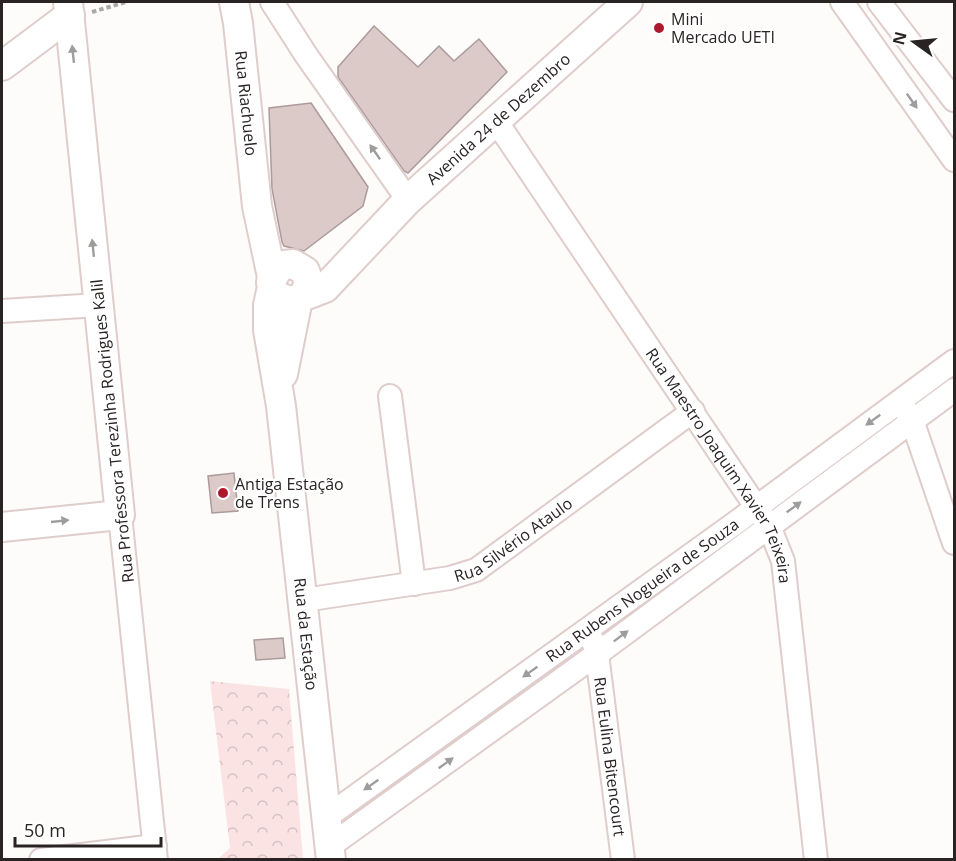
<svg xmlns="http://www.w3.org/2000/svg" width="956" height="861" font-family="'Open Sans',sans-serif">
	<defs>
		<pattern id="forest-crowns" width="20" height="18" patternUnits="userSpaceOnUse" patternTransform="scale(1.5)"><rect width="20" height="18" fill="#fae3e2"/><path d="M2 6a3 3 0 1 1 6 0M12 15a3 3 0 1 1 6 0" fill="none" stroke="#d6c2c2"/></pattern>
	</defs>
	<rect width="100%" height="100%" fill="#fefbfb"/>
	<polygon fill="url(#forest-crowns)" points="210,681 289,689 303,859 218,859 230,848"/>
	<g fill="#dccac9" stroke="#ac9b9a" stroke-width="1.5">
		<polygon points="374,26 418,67 439,46 454,61 479,39 507,72 408,173 404,171 338,77 338,67"/>
		<polygon points="311,103 368,187 363,206 304,251 284,246 282,242 272,189 269,108"/>
		<polygon points="234,473 238,511 212,513 208,476"/>
		<polygon points="283,638 285,658 256,660 254,640"/>
	</g>
	<g fill="none" stroke-linecap="round" stroke-linejoin="round">
		<g stroke="#dfcdcc" stroke-width="26">
			<g id="minor">
				<polyline points="272,2 306,55 408,200"/>
				<polyline points="842,2 954,160"/>
				<polyline points="879,2 954,100"/>
				<path id="s1" d="M496 121 769 526 783 561 816 860"/>
				<polyline points="2,311 99,305"/>
				<polyline points="390,396 414,584"/>
				<polyline points="905,409 912,420 954,543"/>
				<polyline points="120,515 156,860"/>
				<path id="s2" d="M304 600 450 578 476 570 693 411"/>
				<path id="s3" d="M593 641 597 654 623 860"/>
				<path id="s4" d="M328 816 734 524 954 361"/>
				<polyline points="330,846 597,654 954,390"/>
				<polyline points="41,860 155,846"/>
			</g>
		</g>
		<g stroke="#dfcdcc" stroke-width="32">
			<g id="major">
				<path id="s5" d="M234 2 238 23 257 206 272 277"/>
				<polyline points="2,66 70,15"/>
				<path id="s6" d="M272 287 268 305V330L281 406 331 860"/>
				<path id="s7" d="M304 295 309 283 305 271 293 264 284 265 277 270 271 282 273 291 278 297 291 301 325 288 408 200 628 2"/>
				<polyline points="283,374 298,299"/>
				<polyline points="2,527 120,515 68,2"/>
			</g>
		</g>
		<polyline stroke="#ada8a8" stroke-width="4" stroke-dasharray="4.5 3" stroke-linecap="butt" points="92,12 126,2"/>
		<use href="#minor" stroke="#fff" stroke-width="22"/>
		<use href="#major" stroke="#fff" stroke-width="28"/>
	</g>
	<defs><path id="oneway-solid" d="M-6-.8H1V-3.2L6.5 0L1 3.2V.8H-6Z" transform="scale(1.5)"/></defs>
	<g fill="#9f9c9c">
		<use href="#oneway-solid" transform="translate(73 54) rotate(-96)"/>
		<use href="#oneway-solid" transform="translate(912 101) rotate(55)"/>
		<use href="#oneway-solid" transform="translate(375 152) rotate(-125)"/>
		<use href="#oneway-solid" transform="translate(93 248) rotate(-96)"/>
		<use href="#oneway-solid" transform="translate(873 420) rotate(144)"/>
		<use href="#oneway-solid" transform="translate(794 507) rotate(-36)"/>
		<use href="#oneway-solid" transform="translate(60 521) rotate(-6)"/>
		<use href="#oneway-solid" transform="translate(621 636) rotate(-37)"/>
		<use href="#oneway-solid" transform="translate(530 672) rotate(145)"/>
		<use href="#oneway-solid" transform="translate(446 763) rotate(-36)"/>
		<use href="#oneway-solid" transform="translate(371 785) rotate(145)"/>
	</g>
	<g fill="#ad182f" stroke="#fff" stroke-width="2">
		<circle cx="659" cy="28" r="6"/>
		<circle cx="223" cy="493" r="6"/>
	</g>
	<g text-anchor="middle" stroke-width="4.5" stroke-linejoin="round" paint-order="stroke">
		<g font-size="16" fill="#2a2323" stroke="#fff" text-anchor="start">
			<text x="671" y="25">Mini<tspan x="671" dy="18">Mercado UETI</tspan></text>
			<text x="235" y="490">Antiga Estação<tspan x="235" dy="18">de Trens</tspan></text>
		</g>
		<g font-size="16" fill="#2a2323" stroke="#fff">
			<text dy="6" stroke="none"><textPath href="#s5" startOffset="102">Rua Riachuelo</textPath></text>
			<text dy="6" stroke="none"><textPath href="#s7" startOffset="380">Avenida 24 de Dezembro</textPath></text>
			<text transform="translate(112 431) rotate(-96)" y="6">Rua Professora Terezinha Rodrigues Kalil</text>
			<text dy="6" stroke="none"><textPath href="#s1" startOffset="412">Rua Maestro Joaquim Xavier Teixeira</textPath></text>
			<text dy="6" stroke="none"><textPath href="#s2" startOffset="222">Rua Silvério Ataulo</textPath></text>
			<text dy="6" stroke="none"><textPath href="#s4" startOffset="387">Rua Rubens Nogueira de Souza</textPath></text>
			<text dy="6" stroke="none"><textPath href="#s6" startOffset="350">Rua da Estação</textPath></text>
			<text dy="6" stroke="none"><textPath href="#s3" startOffset="117">Rua Eulina Bitencourt</textPath></text>
		</g>
	</g>
	<rect width="956" height="861" fill="none" stroke="#2a2323" stroke-width="6"/>
	<g transform="translate(914 42) rotate(285)" stroke="#ffffff" stroke-width="4.5" paint-order="stroke">
	<path d="M0-4.5L10 22L0 15L-10 22Z" fill="#2a2323"/>
	<text y="-9" font-size="16" font-weight="bold" text-anchor="middle" fill="#2a2323">N</text>
	</g>
	<path d="M15 837v9h146v-9" fill="none" stroke="#2a2323" stroke-width="3"/>
	<text x="24" y="837" font-size="18" fill="#2a2323" stroke="#ffffff" stroke-width="4.5" paint-order="stroke">50 m</text>
</svg>
